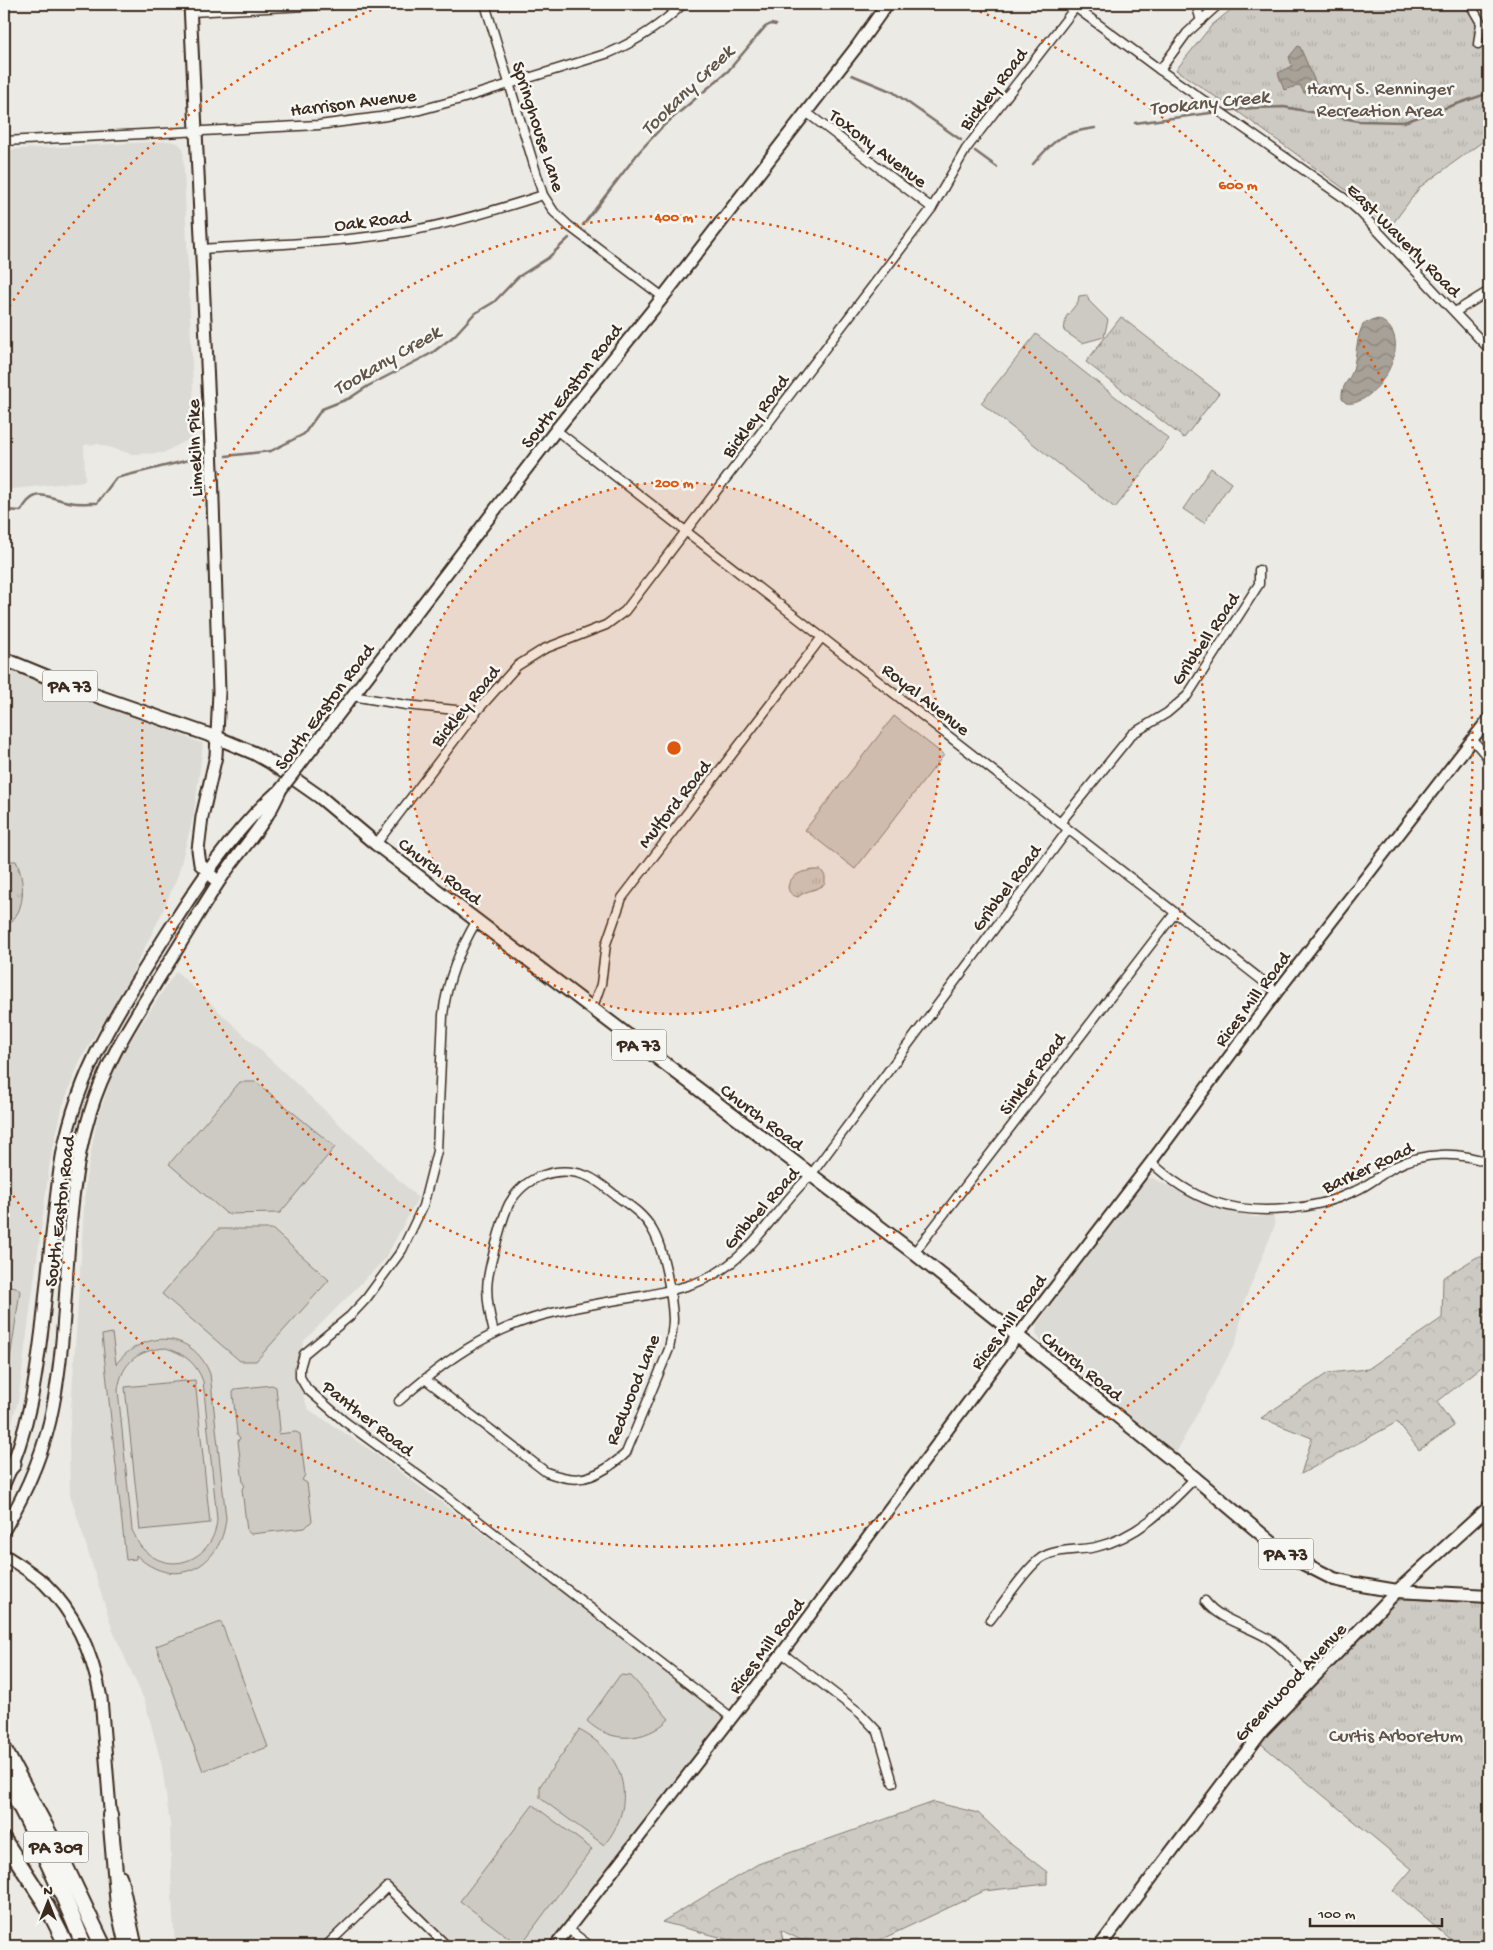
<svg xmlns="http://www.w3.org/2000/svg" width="1493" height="1950" font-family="'Gochi Hand',sans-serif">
	<defs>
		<pattern id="forest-crowns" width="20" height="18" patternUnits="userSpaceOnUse" patternTransform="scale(1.25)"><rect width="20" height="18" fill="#cdcac4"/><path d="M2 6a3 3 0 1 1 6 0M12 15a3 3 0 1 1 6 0" fill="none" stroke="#b1aea8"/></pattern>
		<pattern id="park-tufts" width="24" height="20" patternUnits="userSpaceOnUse" patternTransform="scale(1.25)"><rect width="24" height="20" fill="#cdcac4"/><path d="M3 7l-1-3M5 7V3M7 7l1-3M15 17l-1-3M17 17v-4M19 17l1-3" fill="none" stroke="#b1aea8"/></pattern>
		<pattern id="water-waves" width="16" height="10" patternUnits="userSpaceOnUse" patternTransform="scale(1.25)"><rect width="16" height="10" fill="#a8a198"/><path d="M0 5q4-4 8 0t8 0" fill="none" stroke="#8a837b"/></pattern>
	</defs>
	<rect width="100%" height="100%" fill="#ebeae5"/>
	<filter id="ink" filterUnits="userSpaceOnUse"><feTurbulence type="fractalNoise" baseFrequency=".02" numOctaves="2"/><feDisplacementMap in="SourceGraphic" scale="10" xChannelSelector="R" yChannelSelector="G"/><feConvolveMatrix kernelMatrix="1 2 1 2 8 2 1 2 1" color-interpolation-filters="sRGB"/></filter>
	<g filter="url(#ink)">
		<g fill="#dcdad4">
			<polygon points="169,141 178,143 183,148 195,436 163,453 132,454 98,444 84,445 85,481 4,490 4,150"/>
			<polygon points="4,659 203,744 194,814 178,875 161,915 131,975 80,1061 63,1105 50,1162 18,1401 4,1449"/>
			<polygon points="176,971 418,1198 385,1259 304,1341 294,1370 308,1409 369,1449 731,1717 554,1946 447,1946 387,1887 333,1940 303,1946 175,1946 172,1899 170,1825 162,1766 145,1702 113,1631 70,1494 69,1440 86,1178 97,1120 117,1061"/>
			<polygon points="1152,1178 1211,1206 1255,1217 1273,1215 1275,1225 1245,1300 1236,1342 1176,1453 1043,1344 1036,1333 1037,1324 1143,1181"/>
		</g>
		<g fill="#cdcac4" stroke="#847a71" fill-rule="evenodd">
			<polygon points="1087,295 1089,301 1108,320 1104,337 1082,343 1064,331 1066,317 1078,302 1079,296"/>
			<polygon points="1036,334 1169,439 1115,508 981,403"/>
			<polygon points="1211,468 1231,483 1204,523 1183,509"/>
			<polygon points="894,716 944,755 855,869 805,830"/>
			<polygon points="240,1082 256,1082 335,1147 280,1213 227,1214 169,1164"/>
			<polygon points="218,1229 272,1229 329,1280 256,1361 240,1361 162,1294"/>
			<polygon points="4,1285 16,1287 20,1291 4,1400"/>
			<path d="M112 1333 116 1364C144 1329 193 1330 210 1374L226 1518C222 1567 174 1592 136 1555V1559L126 1560 102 1335ZM166 1348C185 1354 196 1363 203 1381L217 1519C215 1557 173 1578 144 1550 138 1545 136 1537 132 1530L118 1390C122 1361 139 1350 166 1348Z"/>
			<polygon points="195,1380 210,1523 140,1530 125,1387"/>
			<polygon points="272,1385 276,1387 280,1430 278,1434 296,1432 300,1434 305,1475 302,1480 307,1483 312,1521 305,1528 251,1534 247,1531 242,1489 245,1486 243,1483 238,1441 240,1438 237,1434 233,1393 235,1389"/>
			<polygon points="221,1622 268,1747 203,1771 156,1646"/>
			<path d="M620 1675 631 1676 669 1719C646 1742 611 1744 587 1721Z"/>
			<path d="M579 1730C626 1754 638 1805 604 1845L540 1798V1786Z"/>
			<polygon points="533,1805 592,1849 520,1946 460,1901"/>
		</g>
		<g fill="url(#forest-crowns)" stroke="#847a71">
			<polygon points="1477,1257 1489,1257 1489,1361 1437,1402 1454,1426 1419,1450 1397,1422 1301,1474 1312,1438 1261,1418 1328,1373 1368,1369 1442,1318 1443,1278"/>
			<polygon points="934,1802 978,1813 1012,1845 1047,1872 1047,1884 984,1891 867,1946 813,1946 781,1930 784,1946 731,1946 727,1939 662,1922 758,1864"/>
		</g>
		<g fill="url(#park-tufts)" stroke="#847a71">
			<polygon points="1238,4 1465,4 1489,48 1489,137 1420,187 1388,230 1361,201 1241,114 1176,70 1212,25"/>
			<polygon points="1121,317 1219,393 1184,438 1086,362"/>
			<path d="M4 856 9 861H16C22 873 25 893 20 907 18 915 10 923 5 930L4 929Z"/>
			<path d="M814 870H821L825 876V884C817 891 807 889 798 897 783 893 787 880 798 874 803 871 808 871 814 870Z"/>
			<polygon points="1405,1599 1489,1603 1489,1946 1458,1946 1393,1891 1412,1869 1260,1743 1267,1734 1395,1601"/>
		</g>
		<g fill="url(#water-waves)" stroke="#7c7167">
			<polygon points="1298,46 1300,47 1320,93 1318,95 1304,93 1300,85 1284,90 1278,73 1292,66 1289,57"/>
			<path d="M1378 319C1421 337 1374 409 1346 403L1342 399C1341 384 1349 382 1353 370 1357 354 1356 336 1364 323Z"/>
		</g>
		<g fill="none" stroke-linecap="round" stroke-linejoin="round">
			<g stroke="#7c7167" stroke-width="2.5">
				<polyline points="852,75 893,92 961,140"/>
				<polyline points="1223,111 1253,108 1284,107 1359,121 1404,122 1489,93"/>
				<polyline points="1135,123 1218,112"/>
				<polyline points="975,151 997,167"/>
				<path d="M1033 164C1054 140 1062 132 1095 128"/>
				<polyline points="583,225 639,152 662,127 728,71 765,27 771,24 776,25"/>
				<polyline points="226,456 271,451 304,434 322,409 350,398 368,386 432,353 454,336 474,314 494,302 518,277 548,258 569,238"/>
				<path d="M4 510 21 511C36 485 45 498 69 502 78 504 88 503 97 503L116 478 193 459"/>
			</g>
			<g stroke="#3b2a1e" stroke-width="11">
				<g id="minor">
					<polyline points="485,4 543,195 554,212 569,226 663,297"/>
					<polyline points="1071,4 1160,70 1344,198 1359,211 1489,349"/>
					<polyline points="1196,4 1201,21"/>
					<polyline points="1470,4 1481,23 1478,44"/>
					<polyline points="191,12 344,4"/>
					<polyline points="1160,70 1187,33 1219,4"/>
					<polyline points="806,112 932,208"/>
					<path d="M4 141 319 125 380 117 420 110 461 99 609 53C637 41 661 25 683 4"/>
					<path d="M202 249C272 244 344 243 414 230 458 222 500 209 543 195"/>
					<polyline points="1455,312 1489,291"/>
					<polyline points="556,430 1277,992"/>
					<polyline points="352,696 406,705 476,712"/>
					<polyline points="1473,740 1489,759"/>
					<polyline points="1060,823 1132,734 1167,713 1187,696 1259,584 1259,570"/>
					<polyline points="376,844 476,712 517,666 544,649 606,625 625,611 932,208 966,149 1078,4"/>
					<path d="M477 920C459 951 447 980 443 1015L437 1151 423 1206 402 1250 366 1299 350 1316 304 1354 300 1368V1377L307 1389 344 1421 445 1495 731 1717"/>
					<polyline points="592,1010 601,984 606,944 622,898 822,637"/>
					<path d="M1151 1162C1191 1200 1231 1214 1286 1209 1311 1207 1332 1202 1355 1191 1369 1185 1380 1175 1394 1167 1423 1152 1459 1151 1489 1163"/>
					<polyline points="914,1253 1175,913"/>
					<path d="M425 1379 546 1472C570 1481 585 1482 607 1468 614 1463 620 1459 626 1453L669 1349C671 1339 673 1329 673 1319 672 1296 664 1250 653 1231 645 1215 629 1205 615 1195 606 1188 597 1180 587 1176 557 1164 524 1177 509 1204 504 1214 501 1226 498 1237 486 1278 483 1290 494 1333"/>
					<path d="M399 1401C442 1363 487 1330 544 1315 578 1306 613 1301 648 1295 669 1290 690 1287 709 1277 754 1255 775 1208 810 1176L1068 830"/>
					<path d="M1205 1601C1219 1621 1253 1627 1272 1641 1287 1652 1299 1667 1312 1679"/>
					<path d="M990 1620C1002 1605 1026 1568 1041 1558 1057 1548 1079 1551 1096 1547 1138 1537 1166 1508 1195 1478"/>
					<polyline points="782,1653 860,1713 878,1732 893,1783"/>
					<polyline points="568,1929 590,1946"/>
					<polyline points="326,1946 387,1887 447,1946"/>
				</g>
			</g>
			<g stroke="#3b2a1e" stroke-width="14">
				<polyline id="tertiary" points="555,1946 782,1653 1012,1343 1151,1162 1277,992 1489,718"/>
			</g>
			<g stroke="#3b2a1e" stroke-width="15">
				<g id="secondary">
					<polyline points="190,4 212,469 219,692 216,756 202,817 198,850 200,864 218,882"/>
					<polyline points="298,767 556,430 663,297 858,45 887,4"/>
					<path d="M4 1484C29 1432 36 1378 43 1321 48 1271 53 1220 60 1169 74 1075 117 1013 166 935 197 886 232 832 276 793"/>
					<path d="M4 1530C27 1491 45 1451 53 1406 72 1310 61 1207 90 1113 106 1060 134 1019 162 973 182 942 200 910 220 880 235 857 254 837 268 814 273 807 277 797 281 789"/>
					<path d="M4 1555C18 1564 33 1573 45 1584 76 1614 93 1656 101 1698L111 1822"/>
					<polyline points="121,1877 136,1946"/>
					<polyline points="1100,1946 1263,1730 1397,1591 1489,1507"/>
				</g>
			</g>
			<g stroke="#3b2a1e" stroke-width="16">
				<polyline id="primary" points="4,659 77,689 218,738 254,753 270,762 320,797 376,844 914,1253 1196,1479 1285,1554 1334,1579 1356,1584 1397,1591 1489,1596"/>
			</g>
			<g stroke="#3b2a1e" stroke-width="18">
				<g id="trunk">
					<polyline points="110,1815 118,1906 127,1946"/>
					<polyline points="4,1840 45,1903 67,1946"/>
				</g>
			</g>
			<g stroke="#3b2a1e" stroke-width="19">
				<g id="motorway">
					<polyline points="4,1474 13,1464"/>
					<polyline points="4,1750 57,1849 103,1946"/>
					<path d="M4 1776C35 1831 61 1888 84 1946"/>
				</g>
			</g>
			<use href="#minor" stroke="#f6f6f2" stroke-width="8"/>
			<use href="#tertiary" stroke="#f6f6f2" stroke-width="10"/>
			<use href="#secondary" stroke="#f6f6f2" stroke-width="11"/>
			<use href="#primary" stroke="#f6f6f2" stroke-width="12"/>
			<use href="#trunk" stroke="#f6f6f2" stroke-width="14"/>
			<use href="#motorway" stroke="#f6f6f2" stroke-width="15"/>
			<g stroke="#3b2a1e" stroke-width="15" stroke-linecap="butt">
				<polyline id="secondary-bridge" points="281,789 298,767"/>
			</g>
			<use href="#secondary-bridge" stroke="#f6f6f2" stroke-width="11"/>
		</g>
	</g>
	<circle cx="674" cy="748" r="266" fill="#df570d" fill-opacity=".12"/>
	<g fill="none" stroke="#df570d" stroke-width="2.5" stroke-dasharray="2.5 5">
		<circle cx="674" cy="748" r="266"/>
		<circle cx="674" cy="748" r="532"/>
		<path d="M5 313A798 798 0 0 1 382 6M966 6A798 798 0 1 1 5 1183"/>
	</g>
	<g text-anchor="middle" stroke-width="5" stroke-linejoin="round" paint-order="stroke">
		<g fill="#f6f6f2" stroke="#73675e" stroke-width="1">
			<rect x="42.5" y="670.5" width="55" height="31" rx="4"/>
			<rect x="611.5" y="1029.5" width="55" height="31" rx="4"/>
			<rect x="1258.5" y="1538.5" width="55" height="31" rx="4"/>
			<rect x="23.5" y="1831.5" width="65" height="31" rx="4"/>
		</g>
		<g font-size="18" font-weight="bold" fill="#3b2a1e">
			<text x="70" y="692">PA 73</text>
			<text x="639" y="1051">PA 73</text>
			<text x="1286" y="1560">PA 73</text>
			<text x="56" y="1853">PA 309</text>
		</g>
		<g font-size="19" fill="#605248" stroke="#f6f6f2">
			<text x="1380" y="94">Harry S. Renninger<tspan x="1380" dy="22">Recreation Area</tspan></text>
			<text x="1396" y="1741">Curtis Arboretum</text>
		</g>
		<g font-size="19" fill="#3b2a1e" stroke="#f6f6f2">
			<text transform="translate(992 88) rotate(-52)" y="7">Bickley Road</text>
			<text transform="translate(353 101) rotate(-7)" y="7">Harrison Avenue</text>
			<text transform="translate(540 126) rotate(72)" y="7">Springhouse Lane</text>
			<text transform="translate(879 147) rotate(37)" y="7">Toxony Avenue</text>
			<text transform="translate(372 219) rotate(-7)" y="7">Oak Road</text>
			<text transform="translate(1405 239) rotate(45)" y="7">East Waverly Road</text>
			<text transform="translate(570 385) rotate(-52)" y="7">South Easton Road</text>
			<text transform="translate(754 415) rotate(-53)" y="7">Bickley Road</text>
			<text transform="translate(193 448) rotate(-92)" y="7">Limekiln Pike</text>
			<text transform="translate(1204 638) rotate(-56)" y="7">Gribbell Road</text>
			<text transform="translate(927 698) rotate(38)" y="7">Royal Avenue</text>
			<text transform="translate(464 705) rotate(-51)" y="7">Bickley Road</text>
			<text transform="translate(323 706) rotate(-53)" y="7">South Easton Road</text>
			<text transform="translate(673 803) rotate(-52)" y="7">Mulford Road</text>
			<text transform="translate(441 870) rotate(37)" y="7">Church Road</text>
			<text transform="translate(1005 887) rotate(-53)" y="7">Gribbel Road</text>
			<text transform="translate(1251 998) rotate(-53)" y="7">Rices Mill Road</text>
			<text transform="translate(1031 1073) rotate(-53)" y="7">Sinkler Road</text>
			<text transform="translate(763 1116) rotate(37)" y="7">Church Road</text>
			<text transform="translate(1367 1166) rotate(-25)" y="7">Barker Road</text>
			<text transform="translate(760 1207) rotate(-48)" y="7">Gribbel Road</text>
			<text transform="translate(58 1211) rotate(-83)" y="7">South Easton Road</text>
			<text transform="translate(1007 1321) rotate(-53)" y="7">Rices Mill Road</text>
			<text transform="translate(1083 1365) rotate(39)" y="7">Church Road</text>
			<text transform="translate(631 1389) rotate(-68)" y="7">Redwood Lane</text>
			<text transform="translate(369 1417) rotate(38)" y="7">Panther Road</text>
			<text transform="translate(765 1645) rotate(-53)" y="7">Rices Mill Road</text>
			<text transform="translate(1289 1681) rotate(-47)" y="7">Greenwood Avenue</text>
		</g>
		<g font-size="20" font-style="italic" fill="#615449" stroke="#f6f6f2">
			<text transform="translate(686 89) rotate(-44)" y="7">Tookany Creek</text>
			<text transform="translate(1209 101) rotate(-6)" y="7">Tookany Creek</text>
			<text transform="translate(386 359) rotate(-30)" y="7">Tookany Creek</text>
		</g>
	</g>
	<circle cx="674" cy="748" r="8" fill="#df570d" stroke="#f6f6f2" stroke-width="2.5"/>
	<g font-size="15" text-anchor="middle" font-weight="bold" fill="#df570d" stroke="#f6f6f2" stroke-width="5" stroke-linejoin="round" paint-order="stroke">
		<text x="1238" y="189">600 m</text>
		<text x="674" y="221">400 m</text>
		<text x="674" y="487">200 m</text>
	</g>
	<rect width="1493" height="1950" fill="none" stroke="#f6f6f2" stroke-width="20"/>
	<rect x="10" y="10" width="1473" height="1930" fill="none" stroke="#3b2a1e" stroke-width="2" filter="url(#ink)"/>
	<g transform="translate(48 1902)" stroke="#f6f6f2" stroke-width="4" paint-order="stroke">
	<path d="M0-4L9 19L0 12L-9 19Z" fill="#3b2a1e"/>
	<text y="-8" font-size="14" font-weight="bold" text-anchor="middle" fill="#3b2a1e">N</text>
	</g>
	<path d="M1310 1918v8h132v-8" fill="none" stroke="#3b2a1e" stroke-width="2.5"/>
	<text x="1318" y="1918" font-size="15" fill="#3b2a1e" stroke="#f6f6f2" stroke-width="4" paint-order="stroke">100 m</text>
</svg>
